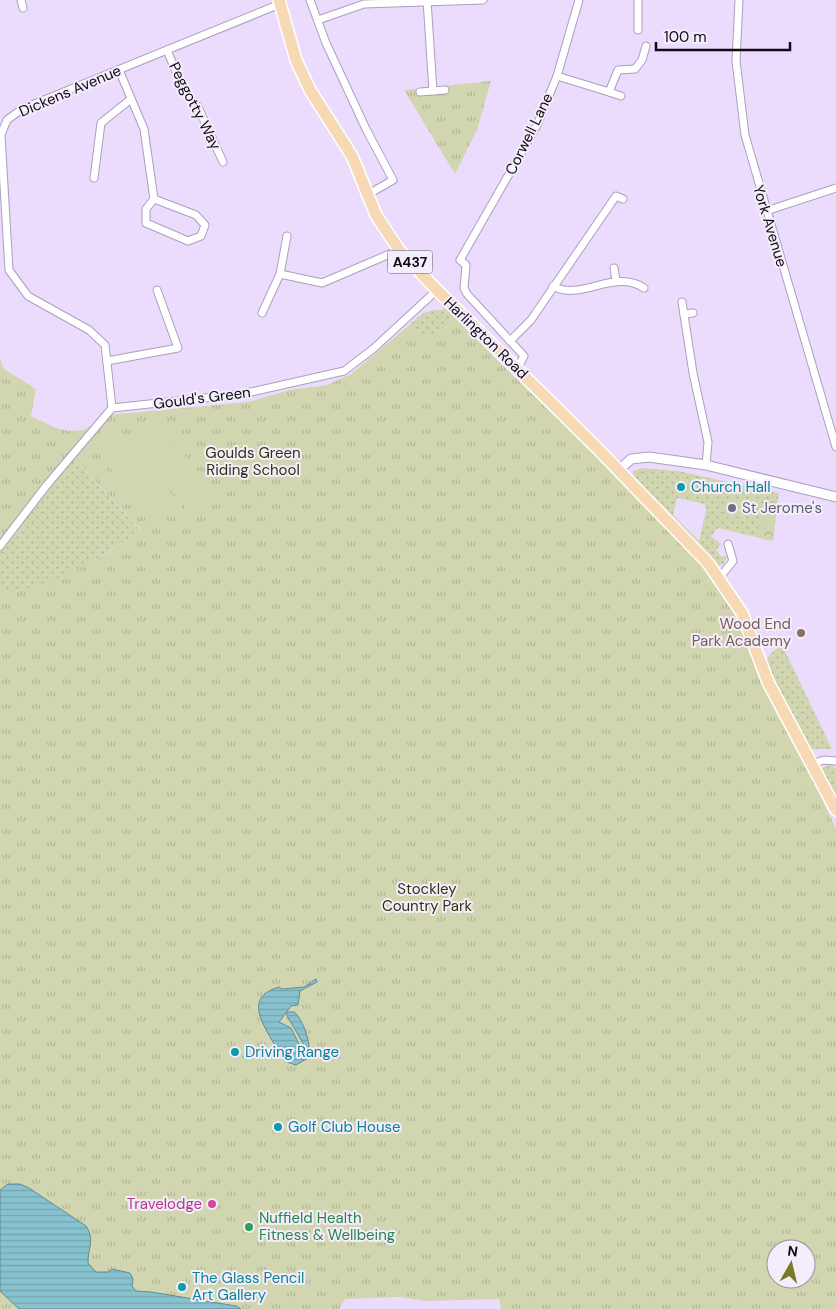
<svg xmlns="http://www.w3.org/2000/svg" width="836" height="1309" font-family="'DM Sans',sans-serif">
	<defs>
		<pattern id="grass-dots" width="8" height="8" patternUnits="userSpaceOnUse" patternTransform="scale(1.25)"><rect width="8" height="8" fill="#d1d6b1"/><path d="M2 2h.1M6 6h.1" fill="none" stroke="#b2b697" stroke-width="1.8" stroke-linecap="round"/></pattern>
		<pattern id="forest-crowns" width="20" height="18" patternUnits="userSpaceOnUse" patternTransform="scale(1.25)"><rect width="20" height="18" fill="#d1d6b1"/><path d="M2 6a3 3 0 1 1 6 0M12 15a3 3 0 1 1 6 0" fill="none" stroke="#b2b697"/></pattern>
		<pattern id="park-tufts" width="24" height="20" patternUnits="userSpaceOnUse" patternTransform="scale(1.25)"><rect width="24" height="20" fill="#d1d6b1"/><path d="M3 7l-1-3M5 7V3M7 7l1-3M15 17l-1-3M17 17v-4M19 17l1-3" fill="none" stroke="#b2b697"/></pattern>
		<pattern id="water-rules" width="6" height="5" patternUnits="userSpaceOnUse" patternTransform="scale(1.25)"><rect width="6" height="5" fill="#87c2ce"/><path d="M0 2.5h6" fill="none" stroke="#74a5b0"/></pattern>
	</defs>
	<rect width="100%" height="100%" fill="#ebdcfe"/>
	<g fill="url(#grass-dots)" fill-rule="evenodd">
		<polygon points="434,310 441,310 453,318 441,332 428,336 408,326 423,313"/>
		<polygon points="71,455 141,531 79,570 53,582 10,593 0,588 0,546"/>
		<path d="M642 468 678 471 779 493 773 541 718 528 711 536 721 544 716 550 722 557 726 555 727 557 723 564 717 566 634 478 633 471ZM677 498 705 504 706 510 699 541 673 515Z"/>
		<polygon points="782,645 832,749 809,749 782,701 766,662 770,654"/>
		<polygon points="830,764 836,769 836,809 819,769"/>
	</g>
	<polygon fill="url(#forest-crowns)" points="777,508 773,541 759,538 759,527 767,511"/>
	<g fill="url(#park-tufts)" fill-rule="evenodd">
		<polygon points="491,81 477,130 455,174 404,90"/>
		<path d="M451 303 720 577 836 829V1309H501L499 1299 426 1301 399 1297 345 1299 339 1309H0V588L10 593C62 581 98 561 141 530L71 455 0 546V359L4 369 36 389 31 416 56 428 70 431 84 430 108 415 248 402 290 390 327 385 351 374 408 326 428 336 441 332 453 318 441 310ZM776 1249H806V1279H776Z"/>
	</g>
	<g fill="#d1d6b1">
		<polygon points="158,423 217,494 192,516 133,444"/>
		<polygon points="118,429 177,501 153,521 94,448"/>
	</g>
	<g fill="url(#water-rules)" stroke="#638b96">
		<path d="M316 979 317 982 300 991 298 1005 291 1006 279 1022 291 1028 299 1044 300 1051 303 1052 304 1045 286 1014 288 1012H294C303 1018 313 1048 308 1058L296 1065C278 1060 281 1055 273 1042 261 1021 245 997 279 987L282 989 304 987Z"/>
		<path d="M8 1184H20L29 1188 86 1226C95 1239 88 1248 88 1263L96 1272H108L112 1269 130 1273 133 1279 132 1286 136 1291 151 1292 236 1306 241 1309H19L0 1291V1190Z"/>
	</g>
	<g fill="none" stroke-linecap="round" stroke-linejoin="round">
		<g stroke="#ad9ebe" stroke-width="9">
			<g id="minor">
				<polyline points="21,0 23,8"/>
				<polyline points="310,0 326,43 366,129 393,180 367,195"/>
				<polyline points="427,0 433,91"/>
				<polyline points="638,0 638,30"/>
				<polyline points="739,0 736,61 745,135 836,447"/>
				<polyline points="318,20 364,4 483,0"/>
				<polyline points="167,50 184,91 198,107 223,162"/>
				<polyline points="119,70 144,129 154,199 146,209 146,223 188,241 201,236 205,225 196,215 154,199"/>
				<polyline points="557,76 609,92 618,70 635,69 642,60 646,46"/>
				<polyline points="420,92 445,90"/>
				<polyline points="609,92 621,96"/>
				<polyline points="94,178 101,123 131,99"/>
				<polyline points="766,211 836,188"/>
				<polyline points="614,268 616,281"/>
				<polyline points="280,274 287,236"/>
				<path d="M553 286C580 302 614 268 644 288"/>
				<polyline points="682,302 693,373 708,442 706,465"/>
				<polyline points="262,313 280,274 322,283 399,250"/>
				<polyline points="684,314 693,313"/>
				<polyline points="510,341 531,320 616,196 623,199"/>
				<polyline points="107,361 178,348 157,290"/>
				<polyline points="518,367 524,356 467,294 464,288 466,265 460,260 537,125 557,76 579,0"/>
				<polyline points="112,408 105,345 89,330 28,296 9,270 1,135 7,120 22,109 280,4"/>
				<polyline points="0,546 46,486 112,408 242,394 344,371 373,349 437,290"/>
				<polyline points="720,577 733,561 728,544"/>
				<polyline points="812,764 824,760 836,761"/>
			</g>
		</g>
		<g stroke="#ad9ebe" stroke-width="11">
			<polyline id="tertiary" points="618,471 631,459 649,457 706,465 836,497"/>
		</g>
		<g stroke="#fff" stroke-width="14">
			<polyline id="primary" points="279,0 296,60 310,90 352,156 376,215 399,250 437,290 596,447 708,563 742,613 768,682 836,810"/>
		</g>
		<use href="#minor" stroke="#fff" stroke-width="7"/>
		<use href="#tertiary" stroke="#fff" stroke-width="9"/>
		<use href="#primary" stroke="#f7d9b6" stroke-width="11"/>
	</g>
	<g fill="#0f9aa8" stroke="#f4edfb" stroke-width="2">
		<circle cx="681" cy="487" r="5"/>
		<circle cx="235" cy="1052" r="5"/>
		<circle cx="278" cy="1127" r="5"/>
		<circle cx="182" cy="1287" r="5"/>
	</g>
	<circle fill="#6b7280" stroke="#f4edfb" stroke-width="2" cx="732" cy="508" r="5"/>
	<circle fill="#8d6e63" stroke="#f4edfb" stroke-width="2" cx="801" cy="633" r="5"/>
	<circle fill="#d1479c" stroke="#f4edfb" stroke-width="2" cx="212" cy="1204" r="5"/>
	<circle fill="#2e9e5b" stroke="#f4edfb" stroke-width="2" cx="249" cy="1227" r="5"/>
	<g text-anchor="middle" stroke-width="4" stroke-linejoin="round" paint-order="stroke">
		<rect fill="#f4edfb" stroke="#544e5a" stroke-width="1" x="387.5" y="250.5" width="45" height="23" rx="4"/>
		<g font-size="14" font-weight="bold" fill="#100a15">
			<text x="410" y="267">A437</text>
		</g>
		<g font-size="15" fill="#100a15" stroke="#f4edfb">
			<text transform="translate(70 91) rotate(-23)" y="5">Dickens Avenue</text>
			<text transform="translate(195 106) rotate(63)" y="5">Peggotty Way</text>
			<text transform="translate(529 134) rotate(-64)" y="5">Corwell Lane</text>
			<text transform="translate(770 226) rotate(73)" y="5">York Avenue</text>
			<text transform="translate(486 338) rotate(44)" y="5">Harlington Road</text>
			<text transform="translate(202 398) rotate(-7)" y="5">Gould's Green</text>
		</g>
		<g font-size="15" fill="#30340f" stroke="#f4edfb">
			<text x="253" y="458">Goulds Green<tspan x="253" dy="17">Riding School</tspan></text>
			<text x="427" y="894">Stockley<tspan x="427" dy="17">Country Park</tspan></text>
		</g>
		<g font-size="15" fill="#0d838f" stroke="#f4edfb" text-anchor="start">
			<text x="691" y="492">Church Hall</text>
			<text x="245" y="1057">Driving Range</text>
			<text x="288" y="1132">Golf Club House</text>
			<text x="192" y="1283">The Glass Pencil<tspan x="192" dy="17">Art Gallery</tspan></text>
		</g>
		<g font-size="15" fill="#5b616d" stroke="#f4edfb" text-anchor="start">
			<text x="742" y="513">St Jerome's</text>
		</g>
		<g font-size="15" fill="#785e54" stroke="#f4edfb" text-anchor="end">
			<text x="791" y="629">Wood End<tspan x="791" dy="17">Park Academy</tspan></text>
		</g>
		<g font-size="15" fill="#b23c85" stroke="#f4edfb" text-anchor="end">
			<text x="202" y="1209">Travelodge</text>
		</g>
		<g font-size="15" fill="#27864d" stroke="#f4edfb" text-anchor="start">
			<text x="259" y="1223">Nuffield Health<tspan x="259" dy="17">Fitness &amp; Wellbeing</tspan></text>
		</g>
	</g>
	<g transform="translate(791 1264) rotate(8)"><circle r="24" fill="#f4edfb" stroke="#99929f"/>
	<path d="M0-4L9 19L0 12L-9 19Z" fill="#777b24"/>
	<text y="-8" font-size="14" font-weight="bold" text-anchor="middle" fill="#100a15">N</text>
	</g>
	<path d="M656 42v8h134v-8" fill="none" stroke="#100a15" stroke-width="2.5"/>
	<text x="664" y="42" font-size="15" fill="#100a15" stroke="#f4edfb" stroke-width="4" paint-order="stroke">100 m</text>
</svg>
